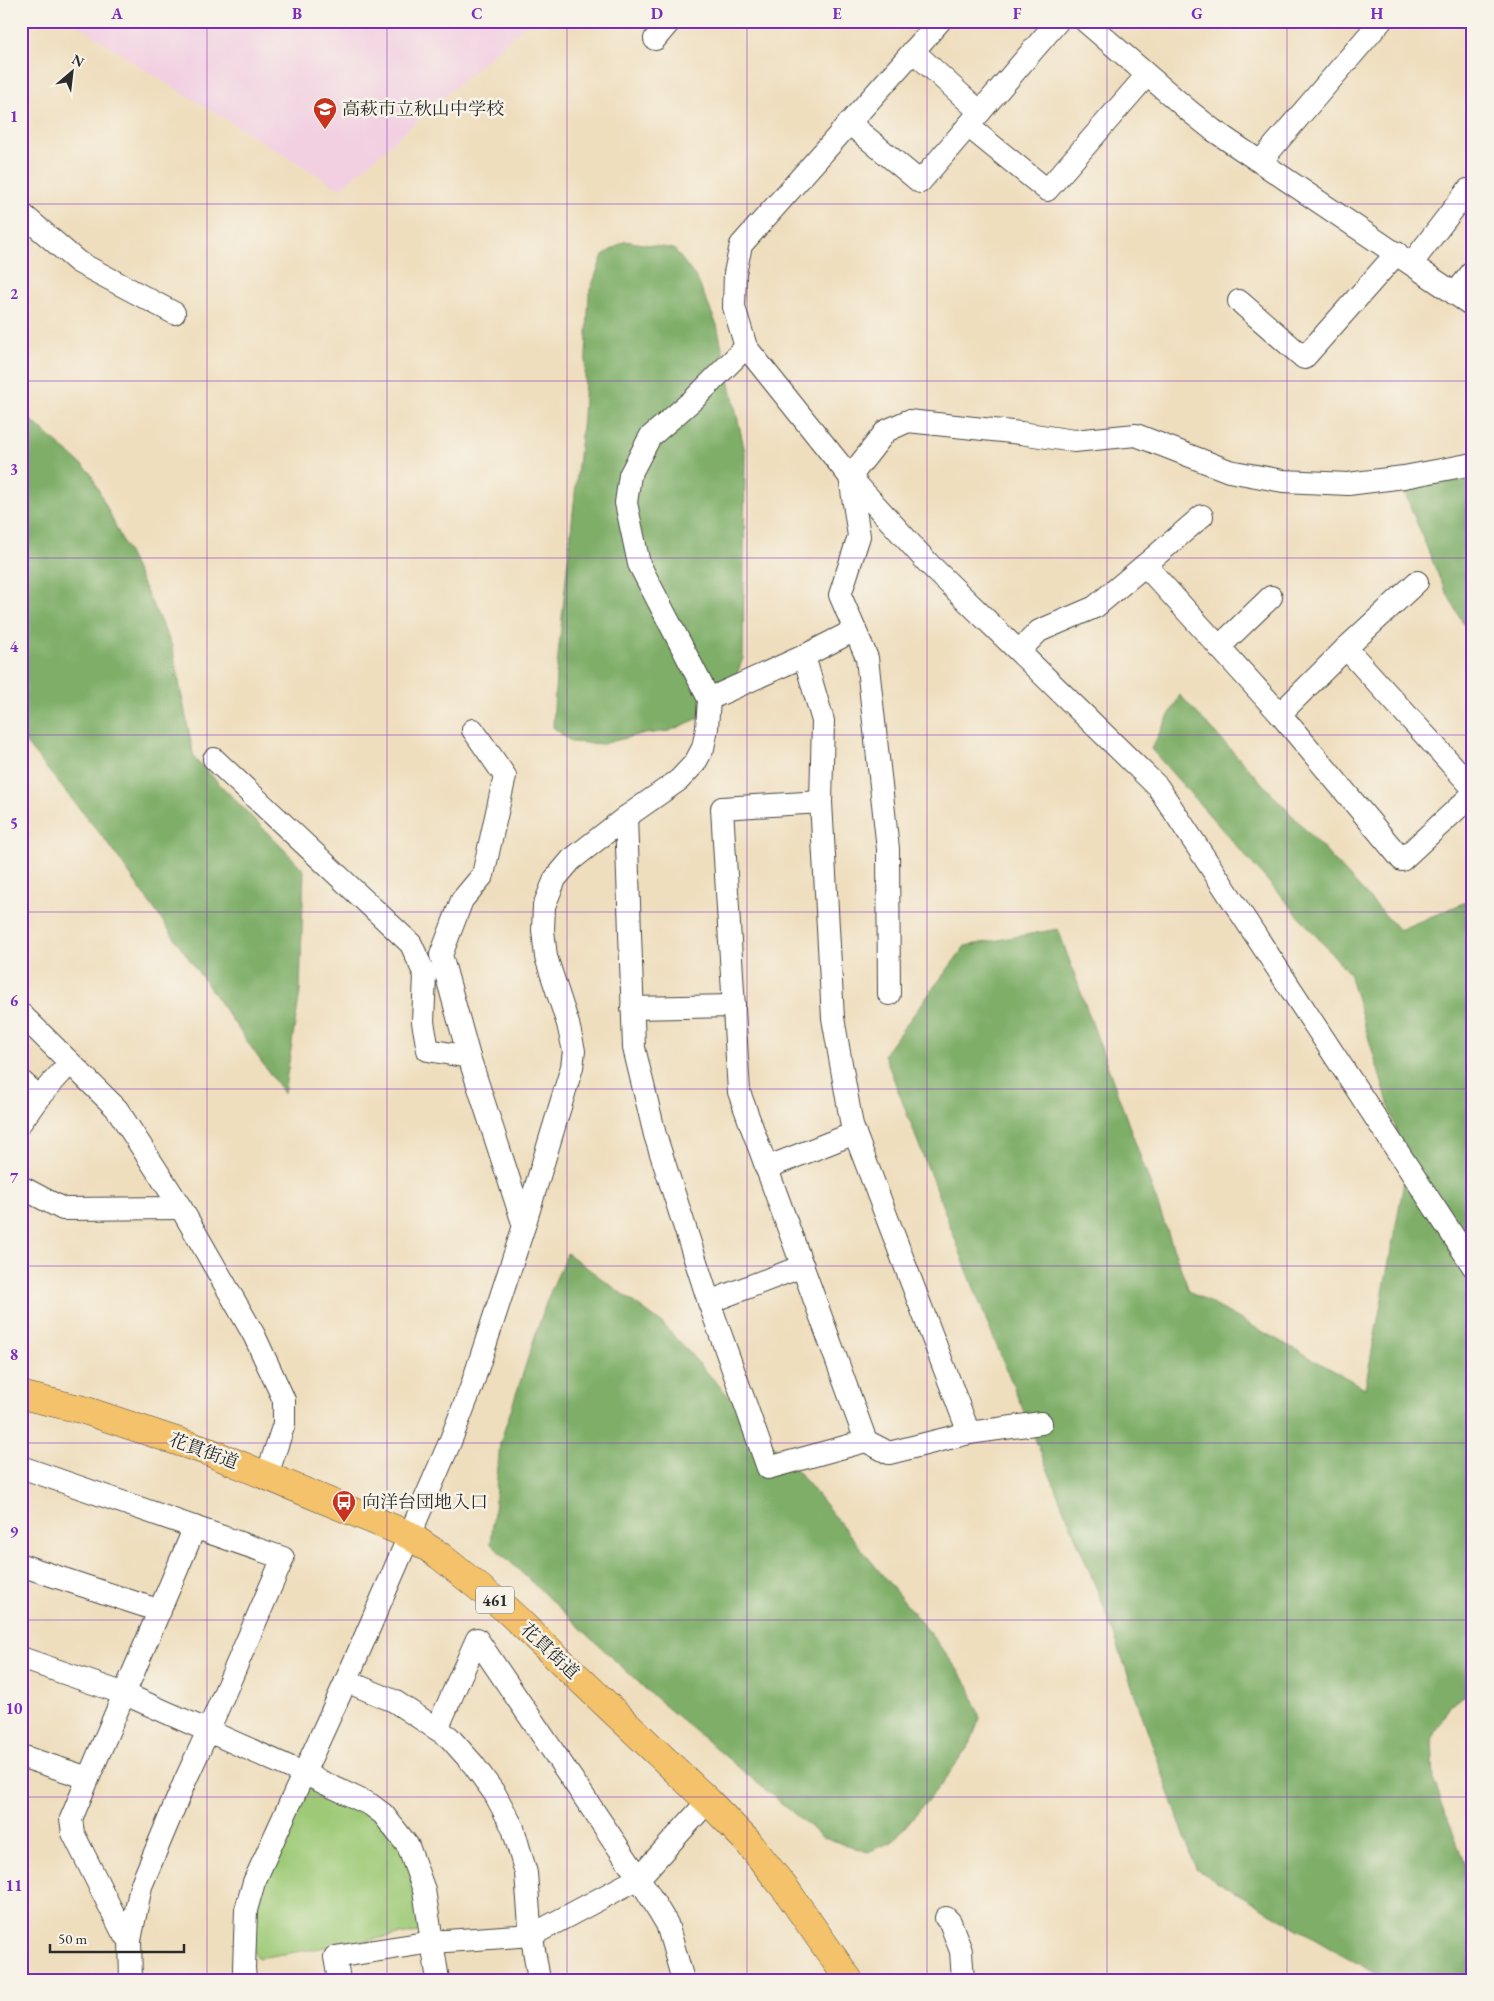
<svg xmlns="http://www.w3.org/2000/svg" width="1494" height="2001" font-family="'EB Garamond','Noto Serif JP',serif">
	<rect width="100%" height="100%" fill="#f7f3e8"/>
	<filter id="ink" filterUnits="userSpaceOnUse"><feTurbulence type="fractalNoise" baseFrequency=".02" numOctaves="2"/><feDisplacementMap in="SourceGraphic" scale="10" xChannelSelector="R" yChannelSelector="G"/><feConvolveMatrix kernelMatrix="1 2 1 2 8 2 1 2 1" color-interpolation-filters="sRGB"/></filter>
	<filter id="wash" filterUnits="userSpaceOnUse"><feTurbulence type="fractalNoise" baseFrequency=".0096" numOctaves="4" result="noise"/><feDisplacementMap in="SourceGraphic" scale="20" xChannelSelector="R" yChannelSelector="G"/><feGaussianBlur stdDeviation="1.12" result="paint"/><feColorMatrix in="noise" values="0 0 0 0 0 0 0 0 0 0 0 0 0 0 0 0 0 1.4 0 .05"/><feComposite in="paint" operator="in"/></filter>
	<g filter="url(#wash)">
		<rect width="100%" height="100%" fill="#efdebe"/>
		<polygon fill="#f2d0e2" points="72,21 530,21 340,189 145,70"/>
		<polygon fill="#9eca77" stroke="#647a51" points="305,1774 397,1831 430,1930 258,1958 245,1937"/>
		<g fill="#7eae68" stroke="#546c4a">
			<polygon points="625,241 674,249 697,279 717,325 745,452 743,658 728,698 718,710 669,731 637,735 603,744 571,742 553,727 556,675 583,417 589,293 603,255"/>
			<polygon points="21,411 90,472 172,646 194,758 304,870 300,992 284,1094 110,846 21,737"/>
			<polygon points="1473,466 1473,642 1441,582 1401,484"/>
			<polygon points="1180,695 1399,930 1473,899 1473,1695 1467,1694 1450,1705 1432,1738 1434,1782 1473,1886 1473,1980 1386,1980 1196,1869 1105,1609 989,1327 884,1054 965,946 1058,929 1189,1291 1365,1388 1407,1166 1349,973 1151,749"/>
			<polygon points="567,1253 663,1324 807,1482 936,1641 969,1685 980,1718 970,1744 944,1781 892,1842 868,1852 822,1837 652,1695 491,1544 500,1443 547,1300"/>
		</g>
	</g>
	<g filter="url(#ink)">
		<g fill="none" stroke-linecap="round" stroke-linejoin="round">
			<g stroke="#484641" stroke-width="24">
				<g id="minor">
					<polyline points="940,21 741,245 735,273 734,307 746,347 850,477 928,563 1158,787 1473,1266"/>
					<polyline points="1085,21 1188,110 1213,130 1473,306"/>
					<polyline points="655,39 670,21"/>
					<polyline points="913,51 980,112"/>
					<polyline points="849,123 920,182 1058,21"/>
					<polyline points="968,126 1047,190 1147,75"/>
					<polyline points="1261,161 1381,21"/>
					<polyline points="21,213 78,262 174,313"/>
					<polyline points="1412,263 1468,190 1473,194"/>
					<polyline points="1455,294 1473,271"/>
					<polyline points="1239,301 1304,358 1397,253"/>
					<polyline points="1145,565 1202,516"/>
					<polyline points="1219,647 1271,597"/>
					<polyline points="1346,648 1473,788"/>
					<polyline points="1019,651 1039,631 1095,607 1145,565 1280,714 1402,860 1473,794"/>
					<polyline points="804,656 855,630"/>
					<polyline points="1280,714 1346,648 1417,582"/>
					<polyline points="473,730 505,776 483,875 462,900 441,955 469,1057 524,1226"/>
					<polyline points="214,759 411,944 425,975 423,1022 428,1050 469,1057"/>
					<polyline points="821,802 722,808 739,1092 866,1441"/>
					<polyline points="626,817 634,1048 655,1135 709,1302 768,1468 866,1441 889,1453 969,1433 852,1126 833,1018 821,802 823,721 804,656 709,699"/>
					<polyline points="889,994 888,849 867,658 840,595 859,536 850,477 886,431 908,421 1021,433 1074,441 1136,435 1229,471 1283,481 1348,484 1404,477 1473,464"/>
					<polyline points="632,1008 734,1006"/>
					<polyline points="21,1014 117,1109 181,1208 254,1335 284,1400 284,1424 267,1475"/>
					<polyline points="21,1081 39,1097 70,1063"/>
					<polyline points="21,1122 39,1097"/>
					<polyline points="766,1168 855,1133"/>
					<polyline points="21,1187 63,1209 181,1208"/>
					<polyline points="709,1302 803,1266"/>
					<polyline points="969,1433 1041,1423"/>
					<polyline points="21,1467 283,1558 208,1731 185,1781 141,1886 130,1940 131,1980"/>
					<polyline points="21,1565 160,1611"/>
					<polyline points="21,1658 125,1694 305,1774 371,1805 383,1814 408,1846 424,1890 438,1980"/>
					<polyline points="346,1681 394,1701 449,1737 473,1764 495,1794 513,1828 526,1873 530,1926 539,1980"/>
					<polyline points="21,1756 88,1778"/>
					<polyline points="946,1918 950,1922 961,1951 963,1980"/>
					<polyline points="130,1940 122,1931 73,1833 71,1819 195,1527"/>
					<polyline points="245,1980 244,1968 246,1910 254,1882 346,1681 450,1442 471,1388 524,1226 572,1067 574,1051 568,1024 546,957 543,930 544,906 555,879 571,860 626,817 679,780 695,763 703,748 707,728 709,699 639,564 626,503 630,475 650,437 694,399 746,347"/>
					<polyline points="339,1980 335,1957 432,1942 532,1935 639,1878 477,1639 437,1729"/>
					<polyline points="683,1980 667,1924 639,1878 708,1801"/>
				</g>
			</g>
			<g stroke="#484641" stroke-width="29">
				<polyline id="highway" points="21,1395 84,1410 209,1452 409,1535 440,1556 507,1610 708,1801 748,1842 787,1891 849,1980"/>
			</g>
			<use href="#minor" stroke="#fff" stroke-width="22"/>
			<use href="#highway" stroke="#f3c26a" stroke-width="28"/>
		</g>
	</g>
	<path fill="none" stroke="#7b2cbf" stroke-width="1" stroke-opacity="0.55" d="M207 21V1980M387 21V1980M567 21V1980M747 21V1980M927 21V1980M1107 21V1980M1287 21V1980M21 204H1473M21 381H1473M21 558H1473M21 735H1473M21 912H1473M21 1089H1473M21 1266H1473M21 1443H1473M21 1620H1473M21 1797H1473"/>
	<defs>
		<g id="school-pin" transform="scale(1.25)"><path d="M0 17L-7.5 6A9.5 9.5 0 1 1 7.5 6Z" fill="#c8321e" stroke="#f7f3e8"/><path d="M0-5L7-2L0 1L-7-2ZM-4 1L0 2.5L4 1V4Q0 6-4 4Z" fill="#fff"/></g>
		<g id="bus-pin" transform="scale(1.25)"><path d="M0 17L-7.5 6A9.5 9.5 0 1 1 7.5 6Z" fill="#c8321e" stroke="#f7f3e8"/><path d="M-5-6H5V4H4V6H2V4H-2V6H-4V4H-5ZM-3.5-4V0h7V-4ZM-3.5 1.2v1.5H-2V1.2ZM2 1.2v1.5H3.5V1.2Z" fill="#fff"/></g>
	</defs>
	<g fill-rule="evenodd">
		<use href="#school-pin" x="325" y="109"/>
		<use href="#bus-pin" x="344" y="1502"/>
	</g>
	<g text-anchor="middle" stroke-width="5" stroke-linejoin="round" paint-order="stroke">
		<rect fill="#f7f3e8" stroke="#686764" stroke-width="1" x="476" y="1586.5" width="38" height="27" rx="4"/>
		<g font-size="16" font-weight="bold" fill="#2b2b2b">
			<text x="495" y="1606">461</text>
		</g>
		<g font-size="18" fill="#2b2b2b" stroke="#f7f3e8" text-anchor="start">
			<text x="342" y="115">高萩市立秋山中学校</text>
			<text x="362" y="1508">向洋台団地入口</text>
		</g>
		<g font-size="18" fill="#2b2b2b" stroke="#f7f3e8">
			<text transform="translate(204 1451) rotate(20)" y="6">花貫街道</text>
			<text transform="translate(550 1651) rotate(43)" y="6">花貫街道</text>
		</g>
	</g>
	<rect width="1494" height="2001" fill="none" stroke="#f7f3e8" stroke-width="55"/>
	<g transform="translate(72 72) rotate(28)" stroke="#f7f3e8" stroke-width="4" paint-order="stroke">
	<path d="M0-4L9 19L0 12L-9 19Z" fill="#2b2b2b"/>
	<text y="-8" font-size="14" font-weight="bold" text-anchor="middle" fill="#2b2b2b">N</text>
	</g>
	<path d="M50 1944v8h134v-8" fill="none" stroke="#2b2b2b" stroke-width="2.5"/>
	<text x="58" y="1944" font-size="15" fill="#2b2b2b" stroke="#f7f3e8" stroke-width="4" paint-order="stroke">50 m</text>
	<rect x="28" y="28" width="1438" height="1946" fill="none" stroke="#7b2cbf" stroke-width="2"/>
	<g font-size="16" text-anchor="middle" font-weight="bold" fill="#7b2cbf">
		<text x="117" y="19">A</text>
		<text x="297" y="19">B</text>
		<text x="477" y="19">C</text>
		<text x="657" y="19">D</text>
		<text x="837" y="19">E</text>
		<text x="1017" y="19">F</text>
		<text x="1197" y="19">G</text>
		<text x="1377" y="19">H</text>
		<text x="14" y="122">1</text>
		<text x="14" y="299">2</text>
		<text x="14" y="475">3</text>
		<text x="14" y="652">4</text>
		<text x="14" y="829">5</text>
		<text x="14" y="1006">6</text>
		<text x="14" y="1183">7</text>
		<text x="14" y="1360">8</text>
		<text x="14" y="1537">9</text>
		<text x="14" y="1714">10</text>
		<text x="14" y="1891">11</text>
	</g>
</svg>
